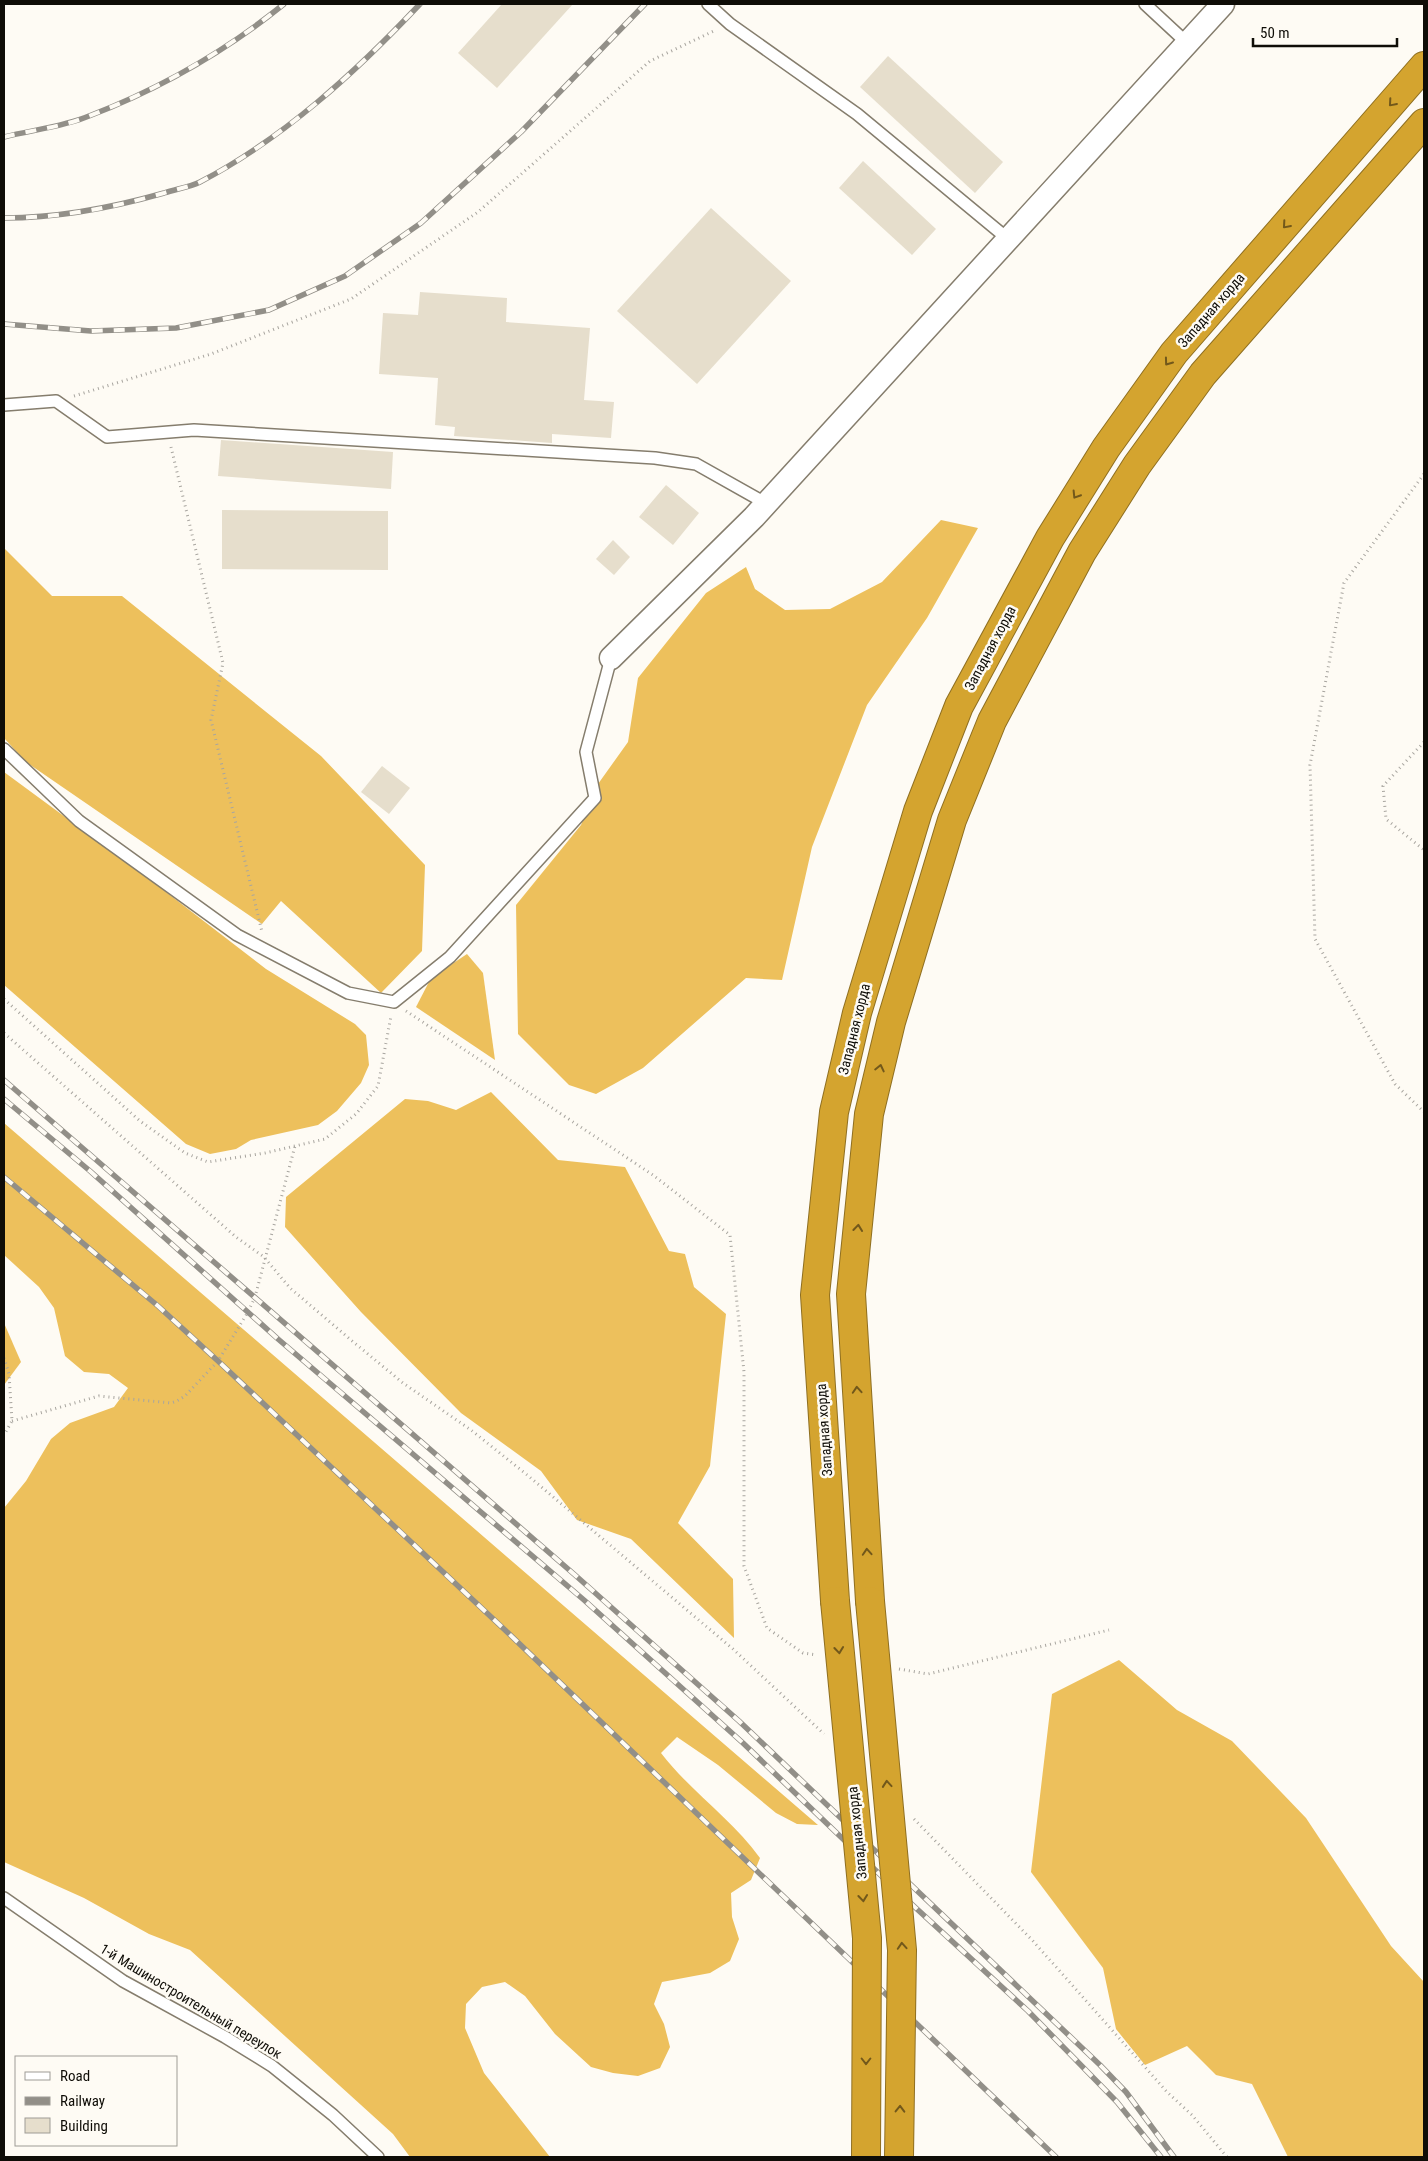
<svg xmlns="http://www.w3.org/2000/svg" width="1428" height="2161" font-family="'Roboto Condensed',sans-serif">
	<rect width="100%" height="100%" fill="#fefbf4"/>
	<g fill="#edc05c">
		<polygon points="941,520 978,528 927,618 867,705 812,847 782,980 746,978 643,1068 596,1094 569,1085 518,1034 516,905 581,825 598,784 628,742 638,678 706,593 746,567 755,589 785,610 830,609 882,582"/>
		<polygon points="4,548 52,596 122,596 321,756 425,865 422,951 381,993 281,901 262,924 26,762 4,738"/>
		<polygon points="4,772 140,872 266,969 355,1024 366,1035 369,1065 361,1083 337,1111 318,1125 251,1140 236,1149 210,1154 186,1144 4,985"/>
		<polygon points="467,954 483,973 495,1060 416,1007 431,978"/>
		<polygon points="491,1092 558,1160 625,1167 669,1251 685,1254 694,1287 726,1314 710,1466 678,1523 733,1579 734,1638 631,1539 577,1520 541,1471 461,1413 361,1312 285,1227 286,1197 405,1099 428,1101 456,1110"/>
		<path d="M4 1123 818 1825 797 1824 776 1813 718 1765 677 1737 661 1753C690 1791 732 1819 760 1858L751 1880 731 1893 732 1917 739 1939 730 1961 710 1973 662 1982 654 2004 664 2024 670 2047 660 2068 638 2076 613 2073 591 2067 555 2034 525 1996 505 1982 482 1987 466 2004 465 2028 484 2073 550 2157H410L393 2134 190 1950 149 1934 84 1898 4 1862V1508L26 1481 51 1439 70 1423 114 1407 128 1388 109 1374 84 1372 65 1356 54 1308 39 1287 4 1255Z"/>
		<polygon points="4,1323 21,1362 4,1385"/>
		<polygon points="1119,1660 1177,1710 1232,1741 1306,1818 1391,1946 1424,1982 1424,2157 1288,2157 1252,2084 1216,2075 1187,2046 1145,2065 1116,2029 1103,1968 1031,1872 1052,1694"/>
	</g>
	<g fill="#e6decc">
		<polygon points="502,4 573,4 497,88 458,53"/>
		<polygon points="888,56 1003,162 975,193 860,87"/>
		<polygon points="863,161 936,229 912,255 839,188"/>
		<polygon points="711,208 791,281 697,384 617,311"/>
		<polygon points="420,292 507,298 506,322 590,328 584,400 614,402 611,438 552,434 552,443 454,436 455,427 435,425 438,378 379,374 383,313 418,315"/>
		<polygon points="221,440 393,452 391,489 218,476"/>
		<polygon points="666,485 699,513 673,545 639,517"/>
		<polygon points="222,510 388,511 388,570 222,569"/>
		<polygon points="613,540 630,557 614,575 596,559"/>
		<polygon points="382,766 410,788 389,814 361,792"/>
	</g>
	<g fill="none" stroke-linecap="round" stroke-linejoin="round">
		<g stroke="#857d6d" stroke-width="14">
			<g id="lane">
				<polyline points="708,4 730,24 857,114 1008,239"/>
				<polyline points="1145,4 1187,43"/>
				<polyline points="4,405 56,401 107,437 194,430 655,458 696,464 767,504"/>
				<polyline points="4,749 79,821 237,935 348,993 394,1002 450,957 595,798 586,752 611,658"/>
				<polyline points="4,1898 123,1981 225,2037 272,2066 333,2115 378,2157"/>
			</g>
		</g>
		<g stroke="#857d6d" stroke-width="25">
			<polyline id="street" points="611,658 754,517 1223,4"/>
		</g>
		<g stroke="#8f6f21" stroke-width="30">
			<g id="highway">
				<polyline points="835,1601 815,1295 834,1112 857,1013 918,811 959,706 1050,538 1106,448 1174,353 1424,66"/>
				<polyline points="870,1601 851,1294 869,1114 891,1022 952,820 992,721 1082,552 1137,465 1203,374 1424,123"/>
			</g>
		</g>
		<g stroke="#a8a59f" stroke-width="3" stroke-dasharray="1 4" stroke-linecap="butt">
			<polyline points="74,396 211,354 351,299 478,212 650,61 716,30"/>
			<polyline points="171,447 223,663 211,720 262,932"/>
			<polyline points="1424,474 1344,583 1310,765 1315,939 1395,1084 1424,1112"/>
			<polyline points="1424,742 1383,786 1386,819 1424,850"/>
			<polyline points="4,999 140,1121 185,1153 208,1162 265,1153 325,1139 356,1114 378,1086 391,1016"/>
			<polyline points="406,1011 653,1175 730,1235 744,1372 744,1566 767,1628 803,1653 817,1655"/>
			<polyline points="4,1033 236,1237 264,1257 290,1288 351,1340 403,1383 471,1430 526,1474 733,1649 824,1734"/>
			<polyline points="4,1358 9,1374 12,1421 4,1435"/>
			<polyline points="12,1421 99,1396 171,1403 177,1401 185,1396 218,1361 248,1312 255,1297 295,1146"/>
			<polyline points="899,1669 928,1674 1109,1630"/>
			<polyline points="914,1819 1033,1941 1167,2092 1192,2115 1227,2157"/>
		</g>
		<use href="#lane" stroke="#fff" stroke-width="11"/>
		<use href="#street" stroke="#fff" stroke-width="22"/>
		<use href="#highway" stroke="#d4a42f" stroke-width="28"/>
		<g stroke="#928f88" stroke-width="5.5">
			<g id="rail">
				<path d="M4 137C31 130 63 127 89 116 159 89 226 51 284 4"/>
				<path d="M4 218C59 218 111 208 164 193 176 189 190 187 200 182 284 138 356 72 420 4"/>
				<polyline points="4,324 91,331 176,328 269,310 345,276 421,223 521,132 645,4"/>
				<polyline points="4,1080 575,1575 739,1721 1100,2065 1126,2092 1174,2157"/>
				<polyline points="4,1099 90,1171 278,1339 584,1600 743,1743 893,1887 1028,2011 1117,2102 1161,2157"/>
				<polyline points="4,1177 158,1306 218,1361 505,1630 1056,2157"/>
			</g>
		</g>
		<use href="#rail" stroke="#fefbf4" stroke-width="4" stroke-dasharray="11" stroke-linecap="butt"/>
		<g stroke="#8f6f21" stroke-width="30" stroke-linecap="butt">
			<g id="highway-bridge">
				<polyline points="835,1601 867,1938 866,2157"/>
				<polyline points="870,1601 902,1950 899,2157"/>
			</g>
		</g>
		<use href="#highway-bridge" stroke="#d4a42f" stroke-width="28"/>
	</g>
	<defs><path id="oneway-chevron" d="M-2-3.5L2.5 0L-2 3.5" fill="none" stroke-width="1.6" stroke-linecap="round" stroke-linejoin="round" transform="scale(1.25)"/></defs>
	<g stroke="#72581b">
		<use href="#oneway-chevron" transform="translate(1392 103) rotate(131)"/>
		<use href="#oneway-chevron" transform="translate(1286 225) rotate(131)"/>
		<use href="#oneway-chevron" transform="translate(1168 362) rotate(126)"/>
		<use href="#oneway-chevron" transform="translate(1076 495) rotate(122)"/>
		<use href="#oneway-chevron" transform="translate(880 1068) rotate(-77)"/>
		<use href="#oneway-chevron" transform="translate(858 1228) rotate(-84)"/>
		<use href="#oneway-chevron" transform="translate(857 1390) rotate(-94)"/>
		<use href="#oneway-chevron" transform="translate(867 1552) rotate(-94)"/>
		<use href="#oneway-chevron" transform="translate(839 1650) rotate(84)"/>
		<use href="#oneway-chevron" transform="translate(887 1784) rotate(-95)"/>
		<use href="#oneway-chevron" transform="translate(863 1898) rotate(84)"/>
		<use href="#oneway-chevron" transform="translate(902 1946) rotate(-94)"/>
		<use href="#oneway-chevron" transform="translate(866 2061) rotate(90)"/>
		<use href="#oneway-chevron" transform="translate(900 2109) rotate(-89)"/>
	</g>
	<g text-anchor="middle" stroke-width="5" stroke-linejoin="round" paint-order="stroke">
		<g font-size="14" fill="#0f0d07" stroke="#fefbf4">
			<text transform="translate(1211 310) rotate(-49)" y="5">Западная хорда</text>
			<text transform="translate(990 648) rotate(-62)" y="5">Западная хорда</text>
			<text transform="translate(854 1029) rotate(-76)" y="5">Западная хорда</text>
			<text transform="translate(824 1430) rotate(-94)" y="5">Западная хорда</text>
			<text transform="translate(857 1833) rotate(-96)" y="5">Западная хорда</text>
			<text transform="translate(191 2001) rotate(31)" y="5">1-й Машиностроительный переулок</text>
		</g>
	</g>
	<rect width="1428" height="2161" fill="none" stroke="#0f0d07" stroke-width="10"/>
	<rect x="15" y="2056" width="162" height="90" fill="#fefbf4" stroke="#9e9c95"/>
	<rect x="25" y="2072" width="25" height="8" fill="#ffffff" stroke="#9e9c95"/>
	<text x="60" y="2081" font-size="15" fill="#0f0d07">Road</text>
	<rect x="25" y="2097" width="25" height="8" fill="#928f88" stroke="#9e9c95"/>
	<text x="60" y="2106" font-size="15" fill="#0f0d07">Railway</text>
	<rect x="25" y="2118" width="25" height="15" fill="#e6decc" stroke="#9e9c95"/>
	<text x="60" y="2131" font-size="15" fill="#0f0d07">Building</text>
	<path d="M1253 38v8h144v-8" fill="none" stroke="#0f0d07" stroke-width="2.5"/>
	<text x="1260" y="38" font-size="15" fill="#0f0d07" stroke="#fefbf4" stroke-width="4" paint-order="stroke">50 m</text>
</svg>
